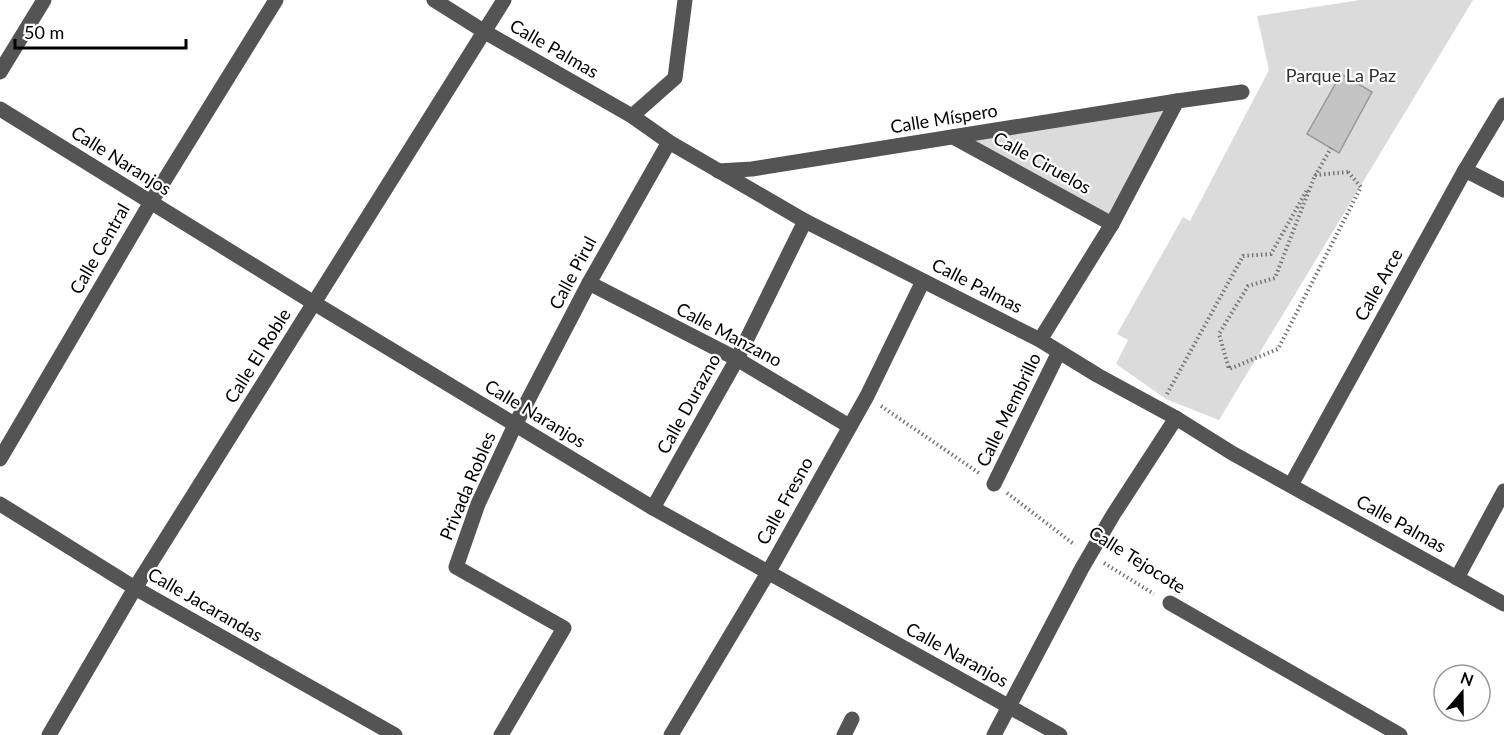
<svg xmlns="http://www.w3.org/2000/svg" width="1504" height="735" font-family="Lato,sans-serif">
	<rect width="100%" height="100%" fill="#fff"/>
	<g fill="#dbdbdb">
		<polygon points="1360,0 1473,0 1219,420 1166,399 1116,364 1128,340 1117,334 1183,217 1190,221 1269,70 1257,16"/>
		<polygon points="1168,108 1112,224 953,137"/>
	</g>
	<polygon fill="#c4c4c4" stroke="#989898" stroke-width="1.5" points="1341,74 1372,92 1339,153 1307,134"/>
	<g fill="none" stroke-linecap="round" stroke-linejoin="round">
		<g stroke="#767676" stroke-width="4" stroke-dasharray="1.5 3" stroke-linecap="butt">
			<polygon points="1348,172 1361,187 1278,349 1229,369 1219,334 1248,286 1275,278 1315,175"/>
			<polyline points="1315,176 1331,148"/>
			<polyline points="1167,394 1243,256 1271,254 1307,190"/>
			<polyline points="881,406 979,473"/>
			<polyline points="1007,493 1075,545"/>
			<polyline points="1104,563 1154,594"/>
		</g>
		<g stroke="#545454" stroke-width="15">
			<polyline points="434,0 485,32 632,116 669,142 805,221 1040,340 1097,375 1176,418 1232,453 1504,604"/>
			<polyline points="0,72 44,0"/>
			<polyline points="0,109 314,303 653,508 1060,735"/>
			<polyline points="632,116 675,78 685,0"/>
			<polyline points="953,137 1112,224"/>
			<polyline points="1465,170 1504,190"/>
			<polyline points="718,171 752,169 1177,101 1242,92"/>
			<polyline points="589,283 737,359 849,426"/>
			<polyline points="1040,340 1112,224 1177,101"/>
			<polyline points="0,459 151,202 276,0"/>
			<polyline points="994,484 1059,352"/>
			<polyline points="1291,485 1465,170 1504,105"/>
			<polyline points="0,504 135,588 395,735"/>
			<polyline points="653,508 737,359 805,221"/>
			<polyline points="1457,578 1504,491"/>
			<polyline points="1170,603 1400,735"/>
			<polyline points="49,735 135,588 504,0"/>
			<polyline points="501,735 564,628 456,567 478,504 515,425 589,283 669,142"/>
			<polyline points="671,735 769,571 867,396 923,281"/>
			<polyline points="844,735 852,719"/>
			<polyline points="994,735 1082,568 1113,515 1176,418"/>
		</g>
	</g>
	<g text-anchor="middle" stroke-width="4.5" stroke-linejoin="round" paint-order="stroke">
		<g font-size="18" fill="#000" stroke="#fff">
			<text transform="translate(554 49) rotate(30)" y="6">Calle Palmas</text>
			<text transform="translate(944 119) rotate(-9)" y="6">Calle Míspero</text>
			<text transform="translate(121 161) rotate(32)" y="6">Calle Naranjos</text>
			<text transform="translate(1042 163) rotate(29)" y="6">Calle Ciruelos</text>
			<text transform="translate(100 249) rotate(-60)" y="6">Calle Central</text>
			<text transform="translate(573 273) rotate(-62)" y="6">Calle Pirul</text>
			<text transform="translate(1379 285) rotate(-61)" y="6">Calle Arce</text>
			<text transform="translate(977 286) rotate(27)" y="6">Calle Palmas</text>
			<text transform="translate(729 335) rotate(28)" y="6">Calle Manzano</text>
			<text transform="translate(258 356) rotate(-58)" y="6">Calle El Roble</text>
			<text transform="translate(689 404) rotate(-61)" y="6">Calle Durazno</text>
			<text transform="translate(1009 410) rotate(-64)" y="6">Calle Membrillo</text>
			<text transform="translate(535 414) rotate(31)" y="6">Calle Naranjos</text>
			<text transform="translate(468 486) rotate(-67)" y="6">Privada Robles</text>
			<text transform="translate(785 501) rotate(-61)" y="6">Calle Fresno</text>
			<text transform="translate(1401 524) rotate(29)" y="6">Calle Palmas</text>
			<text transform="translate(1137 560) rotate(32)" y="6">Calle Tejocote</text>
			<text transform="translate(205 605) rotate(30)" y="6">Calle Jacarandas</text>
			<text transform="translate(957 655) rotate(29)" y="6">Calle Naranjos</text>
		</g>
		<g font-size="18" fill="#323232" stroke="#fff">
			<text x="1341" y="82">Parque La Paz</text>
		</g>
	</g>
	<g transform="translate(1462 693) rotate(20)"><circle r="28" fill="#ffffff" stroke="#999999" stroke-width="1.5"/>
	<path d="M0-4.5L10 22L0 15L-10 22Z" fill="#000000"/>
	<text y="-9" font-size="16" font-weight="bold" text-anchor="middle" fill="#000000">N</text>
	</g>
	<path d="M15 39v9h171v-9" fill="none" stroke="#000000" stroke-width="3"/>
	<text x="24" y="39" font-size="18" fill="#000000" stroke="#ffffff" stroke-width="4.5" paint-order="stroke">50 m</text>
</svg>
